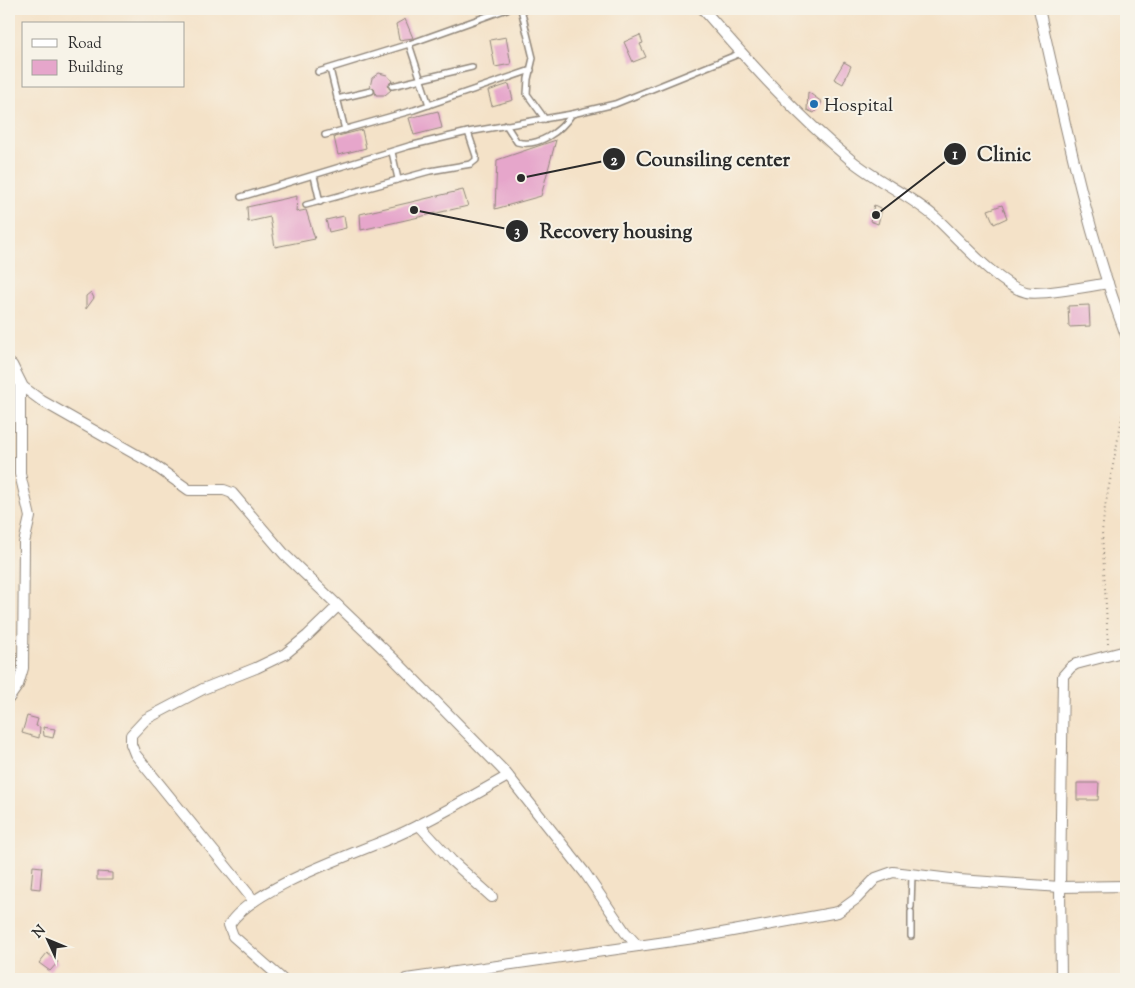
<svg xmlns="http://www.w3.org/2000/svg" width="1135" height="988" font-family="'Sorts Mill Goudy',serif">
	<rect width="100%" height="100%" fill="#f7f3e8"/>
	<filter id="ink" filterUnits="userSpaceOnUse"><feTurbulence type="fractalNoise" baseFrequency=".02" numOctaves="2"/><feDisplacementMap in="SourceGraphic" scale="10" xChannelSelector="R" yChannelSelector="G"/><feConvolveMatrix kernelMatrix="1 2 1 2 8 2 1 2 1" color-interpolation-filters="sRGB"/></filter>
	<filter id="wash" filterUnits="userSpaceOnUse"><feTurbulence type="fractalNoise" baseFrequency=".0096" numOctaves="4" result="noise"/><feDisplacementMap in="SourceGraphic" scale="20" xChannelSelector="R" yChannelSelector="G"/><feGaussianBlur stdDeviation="1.12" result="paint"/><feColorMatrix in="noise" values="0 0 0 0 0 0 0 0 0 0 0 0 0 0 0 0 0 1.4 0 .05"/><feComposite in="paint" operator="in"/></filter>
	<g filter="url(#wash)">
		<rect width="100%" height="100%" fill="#f4e2c8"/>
		<g id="blocks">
			<g fill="#e6a6cb">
				<polygon points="405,19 413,38 399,40 396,24"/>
				<polygon points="640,35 643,43 640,44 646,57 633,62 624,42"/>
				<polygon points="506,37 511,64 495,67 490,40"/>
				<polygon points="844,62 851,66 843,84 834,79"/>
				<polygon points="379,73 387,75 392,81 388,85 391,90 385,95 376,95 374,88 370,87 372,78"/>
				<polygon points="509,84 513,100 492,106 488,91"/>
				<polygon points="808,92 822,102 814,113 807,110"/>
				<polygon points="438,111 442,128 414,135 409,118"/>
				<polygon points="362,130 366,148 338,155 334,137"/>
				<polygon points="556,140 541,196 495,209 497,160"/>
				<polygon points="463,190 468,206 361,230 360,214"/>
				<polygon points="297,196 296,212 306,210 315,239 275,247 270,217 248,222 247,207"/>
				<polygon points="874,205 882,209 878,224 870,221"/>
				<polygon points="1002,205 1007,218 994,224 988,210"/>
				<polygon points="344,216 346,228 329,232 326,220"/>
				<polygon points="91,292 94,298 86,309 86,296"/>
				<polygon points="1089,305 1090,326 1069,327 1068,306"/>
				<polygon points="27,716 38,719 36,726 40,727 39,738 22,733"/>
				<polygon points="43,727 55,729 53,738 44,736"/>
				<polygon points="1077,783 1099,783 1098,800 1077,800"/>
				<polygon points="33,866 42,867 40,889 31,888"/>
				<polygon points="97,872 112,873 112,880 97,880"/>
				<polygon points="47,953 58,962 50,971 39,963"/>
			</g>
		</g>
	</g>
	<g filter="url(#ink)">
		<use href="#blocks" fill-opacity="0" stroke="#90867a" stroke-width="1"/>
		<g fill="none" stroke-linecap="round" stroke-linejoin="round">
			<g stroke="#90867a" stroke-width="8">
				<g id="service">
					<polyline points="521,9 533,58 528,79 527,94 545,119"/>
					<polyline points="409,44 429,105"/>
					<polyline points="330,69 345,130"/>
					<polyline points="318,72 409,44 507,9"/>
					<polyline points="392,86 472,67"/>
					<polyline points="337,99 371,91"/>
					<path d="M506 125 517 142C538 148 561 131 572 114"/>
					<polyline points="325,135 414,110 531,70"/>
					<polyline points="392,152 398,179"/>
					<polyline points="314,176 320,202"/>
					<polyline points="241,197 409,146 468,132 572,114 615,104 741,53"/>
					<polyline points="306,205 430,171 471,164 476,160 476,156 468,132"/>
					<polyline points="911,907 912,875"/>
					<polyline points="911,936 911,912"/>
				</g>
			</g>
			<g stroke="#90867a" stroke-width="12">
				<g id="minor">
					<path d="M703 9C749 62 797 116 851 160 878 182 910 195 936 218 958 238 998 285 1026 292 1040 296 1091 286 1108 283"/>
					<path d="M1039 9C1064 118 1086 230 1126 335"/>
					<polyline points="9,364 12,365 23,387 42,401 151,463 189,490 224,490 232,493 285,555 395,660 505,772 585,873 625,932 638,946"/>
					<polyline points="9,698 18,685 23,668 24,543 30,517 20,474 20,382"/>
					<polyline points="419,825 452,861 492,897"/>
					<polyline points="254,901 135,754 131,744 131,735 146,719 203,689 256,668 285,654 307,636 338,606"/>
					<path d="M282 979 233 936 229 925C251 888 357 853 398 835 436 818 472 796 508 776"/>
					<polyline points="406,979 694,938 838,912 856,899 876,878 893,872 959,880 1060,887 1126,886"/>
					<polyline points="1061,979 1060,887 1063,676 1071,667 1076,664 1126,651"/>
				</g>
			</g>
			<polyline stroke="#90867a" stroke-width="2" stroke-dasharray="1 4" stroke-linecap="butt" points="1108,644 1102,532 1105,507 1126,397"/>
			<use href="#service" stroke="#fff" stroke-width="5"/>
			<use href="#minor" stroke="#fff" stroke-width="10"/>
		</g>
	</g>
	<circle fill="#1f6fb2" stroke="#f7f3e8" stroke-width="2" cx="814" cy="104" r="5"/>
	<g text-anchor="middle" stroke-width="4" stroke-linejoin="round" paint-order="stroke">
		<g font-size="19" fill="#2b2b2b" stroke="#f7f3e8" text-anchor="start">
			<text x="824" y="111">Hospital</text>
		</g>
	</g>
	<path fill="none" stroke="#2b2b2b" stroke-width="2" d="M876 215L955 154M521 178L614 159M414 210L517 231"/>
	<g fill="#2b2b2b" stroke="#f7f3e8" stroke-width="2">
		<circle cx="876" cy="215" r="5"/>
		<circle cx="521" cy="178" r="5"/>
		<circle cx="414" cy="210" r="5"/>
		<circle cx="955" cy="154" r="12"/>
		<circle cx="614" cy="159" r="12"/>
		<circle cx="517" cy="231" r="12"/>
	</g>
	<g font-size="15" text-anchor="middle" font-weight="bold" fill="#fff">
		<text x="955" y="159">1</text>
		<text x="614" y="165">2</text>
		<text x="517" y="236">3</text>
	</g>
	<g font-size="20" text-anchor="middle" font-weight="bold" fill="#2b2b2b" stroke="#f7f3e8" stroke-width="4" stroke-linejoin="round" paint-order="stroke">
		<text x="1004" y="161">Clinic</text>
		<text x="713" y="166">Counsiling center</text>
		<text x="616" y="238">Recovery housing</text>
	</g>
	<rect width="1135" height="988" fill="none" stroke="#f7f3e8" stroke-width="30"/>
	<rect x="22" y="22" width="162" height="65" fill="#f7f3e8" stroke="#a5a39c"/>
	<rect x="32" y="39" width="25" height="8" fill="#ffffff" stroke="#a5a39c"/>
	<text x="68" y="48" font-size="15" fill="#2b2b2b">Road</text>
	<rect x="32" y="60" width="25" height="15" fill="#e6a6cb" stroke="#a5a39c"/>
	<text x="68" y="72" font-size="15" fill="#2b2b2b">Building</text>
	<g transform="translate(48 940) rotate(314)" stroke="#f7f3e8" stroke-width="4" paint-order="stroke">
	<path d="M0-4L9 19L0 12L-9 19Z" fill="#2b2b2b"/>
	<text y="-8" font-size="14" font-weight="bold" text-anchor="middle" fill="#2b2b2b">N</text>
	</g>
</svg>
